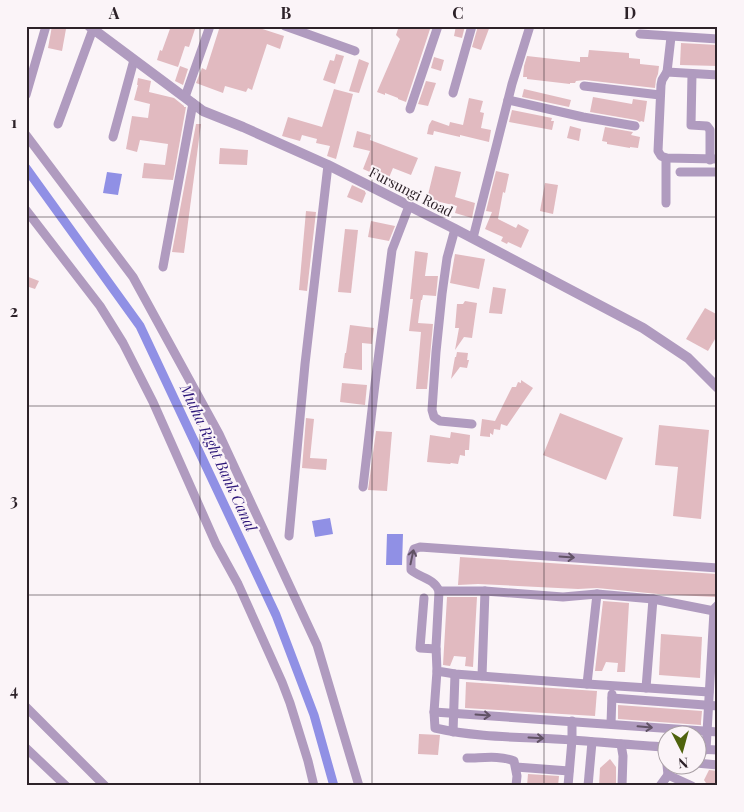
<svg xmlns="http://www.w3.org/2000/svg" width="744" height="812" font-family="'Playfair Display',serif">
	<rect width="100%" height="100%" fill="#fbf4f8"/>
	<g fill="#9090e5">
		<polygon points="107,172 122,174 118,195 103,193"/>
		<polygon points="330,518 333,534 315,537 312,521"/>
		<polygon points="387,534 403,534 402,565 386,565"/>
	</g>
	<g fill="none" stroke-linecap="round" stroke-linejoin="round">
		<polyline stroke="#9090e5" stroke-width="9" points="26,168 140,326 276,615 314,715 334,786"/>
	</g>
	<g fill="#e1bac0">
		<polygon points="52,26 66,29 62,51 48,48"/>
		<polygon points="171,26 196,26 189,47 185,46 178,67 157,60 160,50 162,51"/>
		<polygon points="220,26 253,26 284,36 280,49 267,44 252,90 248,88 246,92 225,86 223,93 196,83 202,68 206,70"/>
		<polygon points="399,26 431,26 406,102 398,99 398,98 385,93 385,95 377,92 400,39 396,35"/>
		<polygon points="456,26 465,26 462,38 454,36"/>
		<polygon points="478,26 490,26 481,50 472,47"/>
		<polygon points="681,43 718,45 718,66 680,65"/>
		<polygon points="589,50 629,53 629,58 640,59 640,64 659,66 658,74 656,79 655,88 585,80 576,81 575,83 570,83 570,84 527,79 527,77 523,77 524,66 527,56 580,62 580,57 588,57"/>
		<polygon points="336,54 344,56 335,84 323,80 330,60 334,61"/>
		<polygon points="434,57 444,60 441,71 431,68"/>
		<polygon points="359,59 369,63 359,93 349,91"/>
		<polygon points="180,66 188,69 183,85 175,81"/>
		<polygon points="138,78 151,81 149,92 174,98 184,106 184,107 186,107 173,180 142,178 144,163 165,165 168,144 140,140 137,152 126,149 132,116 148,118 150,104 134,100 138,85 137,85"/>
		<polygon points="426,81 436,83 428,106 418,104"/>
		<polygon points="334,89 353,94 336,159 327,156 330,146 316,143 317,139 302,135 300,141 282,136 288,117 322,127"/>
		<polygon points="524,89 571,100 569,107 522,97"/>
		<polygon points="593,97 632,104 633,99 647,101 644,122 641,121 640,122 636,120 590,112"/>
		<polygon points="469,98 483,101 480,112 484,113 481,128 491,130 489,142 460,135 460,137 434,131 433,135 427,134 429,125 432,120 449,126 450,122 463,125"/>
		<polygon points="512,110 552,118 551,121 554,121 552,130 509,122"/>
		<polygon points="196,124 201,124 184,253 172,252"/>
		<polygon points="570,126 581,129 579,141 567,138"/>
		<polygon points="605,127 633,132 631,135 640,137 638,148 630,147 630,148 607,144 607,142 602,141"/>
		<polygon points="357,131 371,135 370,140 418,158 411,175 393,168 388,180 363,169 370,151 353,147"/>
		<polygon points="220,148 248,150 247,165 219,164"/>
		<polygon points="435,166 461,172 455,197 475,203 472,218 455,213 457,206 427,199"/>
		<polygon points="496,171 509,174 505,193 503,192 498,219 516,228 518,224 529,230 521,248 508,242 507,244 501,241 503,237 485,229 492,212 486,211"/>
		<polygon points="545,183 558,185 553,214 540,211"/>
		<polygon points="352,185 365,191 365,192 366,193 362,203 347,197"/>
		<polygon points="306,211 316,212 307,291 299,290"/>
		<polygon points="371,221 395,226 389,241 368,237"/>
		<polygon points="345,229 358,230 351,293 338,292"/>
		<polygon points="415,251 428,253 425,276 438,276 436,296 423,295 422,300 421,300 418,323 433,324 427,389 416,389 421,332 409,331 413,299 410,299"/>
		<polygon points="455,254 485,259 479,289 450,283"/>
		<polygon points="26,276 39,281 35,289 26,286"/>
		<polygon points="493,287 506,289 502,314 489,313"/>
		<polygon points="465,301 477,303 472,338 464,337 455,350 459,328 455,328 457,304 463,304"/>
		<polygon points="705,308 718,315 718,334 708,351 686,339"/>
		<polygon points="350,325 374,328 372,344 362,343 362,370 343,368 345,353 346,353"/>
		<polygon points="457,352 468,353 467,360 469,360 467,368 460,367 451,379 455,357 456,357"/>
		<polygon points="521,380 533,388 507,426 501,424 500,430 494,429 493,435 490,433 490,437 480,436 482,419 495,421 512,387 516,387 518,382 521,383"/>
		<polygon points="342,383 367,385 365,405 340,402"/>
		<polygon points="560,413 623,438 606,480 543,455"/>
		<polygon points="306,418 314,419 310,458 327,459 326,470 302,468"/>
		<polygon points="659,425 709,430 701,519 673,516 678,467 655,465"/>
		<polygon points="376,431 392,432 387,491 368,490"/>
		<polygon points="451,432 470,435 469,450 465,450 465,456 460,455 458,464 451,463 450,464 427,462 430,435 450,438"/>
		<polygon points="460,557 717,574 715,597 658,594 597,588 578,589 478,584 458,585"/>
		<polygon points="447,597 477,597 473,667 465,666 466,657 454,656 450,666 443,665"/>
		<polygon points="603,601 629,603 625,672 617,672 618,663 606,662 602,671 595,671"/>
		<polygon points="661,634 702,637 700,678 659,675"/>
		<polygon points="466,682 597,691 595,716 465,708"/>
		<polygon points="618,705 702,711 701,722 701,725 618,719"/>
		<polygon points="419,734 440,735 438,755 418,754"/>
		<polygon points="610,759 616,767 616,786 599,786 600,768"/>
		<polygon points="709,770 718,771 718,786 708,786 704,780"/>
		<polygon points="528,774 559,776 558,786 527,786"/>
	</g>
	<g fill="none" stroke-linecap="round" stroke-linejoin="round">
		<g stroke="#b09bbf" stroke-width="9">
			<polyline points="285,26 355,51"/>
			<polyline points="640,34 718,39"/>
			<polyline points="667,72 671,37"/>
			<polyline points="692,74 691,125 707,126 710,130 710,160"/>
			<polyline points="718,75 667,72 662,80 661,85 658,151 661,156 666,158 718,159"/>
			<polyline points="584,86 660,95"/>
			<polyline points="453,93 472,26"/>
			<polyline points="26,95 46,26"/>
			<polyline points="185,97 210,26"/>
			<polyline points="508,100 583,117 635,126"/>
			<polyline points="410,109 438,26"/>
			<polyline points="58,124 93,29"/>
			<polyline points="26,135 133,277 219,434 317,645 359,786"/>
			<polyline points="113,137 134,60"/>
			<polyline points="666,158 666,203"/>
			<polyline points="680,172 718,172"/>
			<polyline points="26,210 100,306 123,343 153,402 216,544 238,584 282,682 290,703 308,761 314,786"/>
			<polyline points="455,229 447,258 442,294 436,352 432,410 434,417 440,421 472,424"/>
			<polyline points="473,238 512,84 530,26"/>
			<polyline points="163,267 193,103"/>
			<polyline points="363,487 375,384 392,250 409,206"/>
			<polyline points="289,536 305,364 328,165"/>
			<polyline points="439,591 485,591 563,597 597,594 653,599 714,611"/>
			<polyline points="424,598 420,648 436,649"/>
			<path d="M437 671 434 712 435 728C474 737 515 737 555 739 592 741 629 745 666 747"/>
			<polyline points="482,676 485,591"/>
			<polyline points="587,684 597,594"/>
			<polyline points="646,688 653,599"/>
			<path d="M709 692 587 684 455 674 437 671 436 647 439 591C434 578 420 578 411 570V557L414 549 420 547 718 568"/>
			<polyline points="612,698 718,706"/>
			<polyline points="26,707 105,786"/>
			<polyline points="434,712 718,732"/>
			<polyline points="611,724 612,694"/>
			<polyline points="453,732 455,674"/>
			<polyline points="621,744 623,756 622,786"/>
			<polyline points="26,748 66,786"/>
			<polyline points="696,749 718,750"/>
			<polyline points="706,750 714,611 715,608 718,605"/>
			<path d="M467 758C482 758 500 755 514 761L517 776 516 786"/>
			<polyline points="696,763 718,765"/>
			<polyline points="516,767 569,771"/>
			<polyline points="668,775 667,765 674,764"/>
			<polyline points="568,786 572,740 572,721"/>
			<polyline points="588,786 592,742"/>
			<polyline points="660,786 668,775 692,786"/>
		</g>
		<polyline stroke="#b09bbf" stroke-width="10" points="89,26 203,111 243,127 328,165 455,229 643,328 688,358 718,388"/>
	</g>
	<defs><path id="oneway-shaft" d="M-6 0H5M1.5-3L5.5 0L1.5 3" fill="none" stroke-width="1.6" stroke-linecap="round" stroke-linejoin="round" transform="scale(1.25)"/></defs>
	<g stroke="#615265">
		<use href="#oneway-shaft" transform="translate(412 557) rotate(-78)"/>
		<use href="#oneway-shaft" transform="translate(567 557) rotate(4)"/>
		<use href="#oneway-shaft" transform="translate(483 715) rotate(4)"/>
		<use href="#oneway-shaft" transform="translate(645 727) rotate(5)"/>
		<use href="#oneway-shaft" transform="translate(536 738) rotate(3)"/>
	</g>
	<path fill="none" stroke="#2d2229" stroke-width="1" stroke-opacity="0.55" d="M200 26V786M372 26V786M544 26V786M26 217H718M26 406H718M26 595H718"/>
	<g text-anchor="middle" stroke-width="4" stroke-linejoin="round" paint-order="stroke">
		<g font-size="14" fill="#2d2229" stroke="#fbf4f8">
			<text transform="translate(411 192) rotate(27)" y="5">Fursungi Road</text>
		</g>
		<g font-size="15" font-style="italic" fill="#2c1679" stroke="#fbf4f8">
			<text transform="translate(218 458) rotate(65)" y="5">Mutha Right Bank Canal</text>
		</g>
	</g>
	<rect width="744" height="812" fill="none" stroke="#fbf4f8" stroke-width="55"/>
	<g transform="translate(682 750) rotate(174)"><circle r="24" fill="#fbf4f8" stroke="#a9a0a5"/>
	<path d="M0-4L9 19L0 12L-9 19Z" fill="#4f630d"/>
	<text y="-8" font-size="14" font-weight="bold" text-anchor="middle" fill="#2d2229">N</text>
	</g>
	<rect x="28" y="28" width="688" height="756" fill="none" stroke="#2d2229" stroke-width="2"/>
	<g font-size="16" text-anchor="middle" font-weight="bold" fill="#2d2229">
		<text x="114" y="19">A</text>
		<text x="286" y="19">B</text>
		<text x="458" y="19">C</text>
		<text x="630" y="19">D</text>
		<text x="14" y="128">1</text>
		<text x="14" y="317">2</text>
		<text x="14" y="506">3</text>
		<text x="14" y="696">4</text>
	</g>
</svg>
